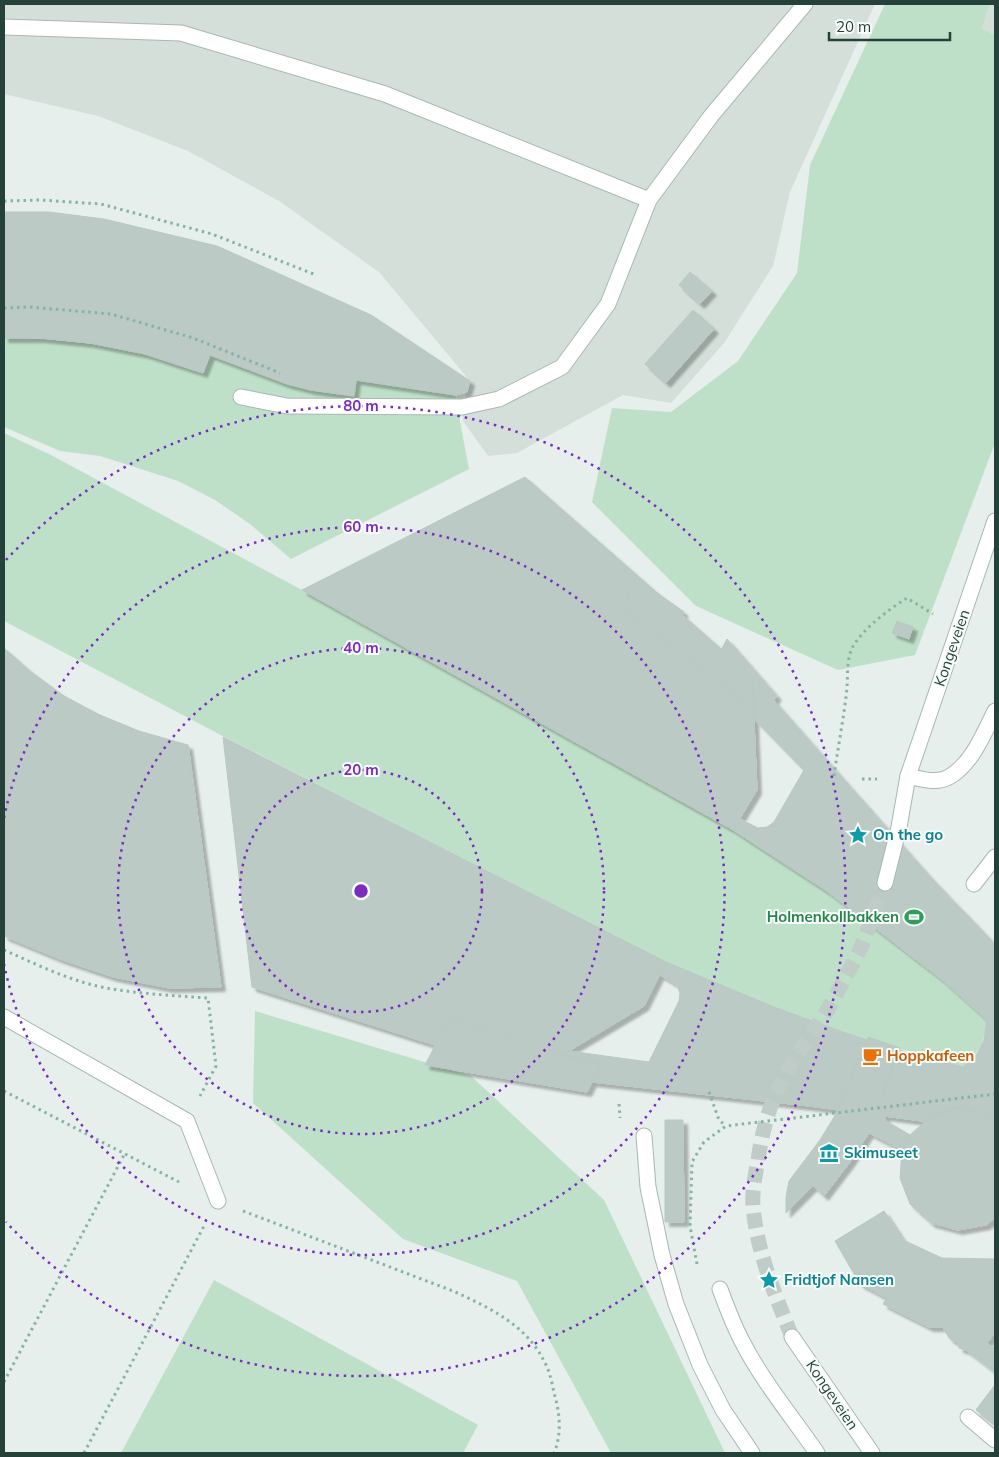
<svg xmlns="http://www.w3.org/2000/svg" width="999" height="1457" font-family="Mulish,sans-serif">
	<defs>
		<filter id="shadow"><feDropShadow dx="4.5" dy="4.5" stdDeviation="1" flood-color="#0004"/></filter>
	</defs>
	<rect width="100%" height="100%" fill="#e6efeb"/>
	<g fill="#d4dfda">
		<polygon points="4,4 875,4 790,192 773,266 724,343 671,403 623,395 517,453 488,456 463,421 462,407 470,381 379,272 279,201 188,151 98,116 4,94"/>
		<polygon points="990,4 995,4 995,35 982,28"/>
	</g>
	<g fill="#bfe0c8">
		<polygon points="885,4 990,4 982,28 995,35 995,443 915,655 838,670 696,606 592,502 612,408 671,412 738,361 797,273 810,165"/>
		<path d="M4 338C51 338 98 343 144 354 164 359 183 367 202 373L210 355 287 384 311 390 354 396 356 380 455 395 469 469 291 559 250 524 215 500 178 481 100 456 60 451 4 427Z"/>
		<path d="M4 433 51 455 302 590 733 830 828 892 941 979 987 1020C984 1044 980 1051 963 1067L840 1031 774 1007 666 962 217 733 4 621Z"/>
		<polygon points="255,1011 471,1076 604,1200 725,1453 611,1453 517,1281 403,1239 253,1103"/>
		<polygon points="214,1280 478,1425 463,1453 121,1453"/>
	</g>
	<g fill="#bbcac4" stroke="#b8c9c2" filter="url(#shadow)">
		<polygon points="4,212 49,212 104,219 217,246 371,315 470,381 467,392 455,395 356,380 354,396 311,390 287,384 210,355 203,373 145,354 90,343 41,338 4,338"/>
		<polygon points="690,272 712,291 700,304 679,285"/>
		<polygon points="693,310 714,329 666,383 645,364"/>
		<polygon points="525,477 752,676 757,790 733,830 302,590"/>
		<polygon points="636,578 684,612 679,619 721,650 727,639 777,696 762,715 622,608"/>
		<polygon points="897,621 913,627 909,639 892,633"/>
		<polygon points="4,648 30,671 64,696 100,715 139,731 188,745 221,987 169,988 113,977 60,959 4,936"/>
		<polygon points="752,676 932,879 995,944 995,1140 937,1123 809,1106 529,1075 569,1051 649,1062 679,1001 680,993 677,985 660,975 666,962 774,1007 840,1031 906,1052 963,1067 977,1054 984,1040 987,1020 941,979 828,892 733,830 740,819 758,828 767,827 774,822 804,770 755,720"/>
		<polygon points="223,737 666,962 644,1006 529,1075 252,987"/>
		<polygon points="450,1017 537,1048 601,1064 587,1092 425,1065"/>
		<polygon points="868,1037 900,1048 879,1103 886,1121 910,1135 902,1150 869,1133 850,1162 824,1196 813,1186 786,1213 786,1197 789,1181 820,1140 836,1114"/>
		<polygon points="958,1108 986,1113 995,1120 995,1218 986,1225 958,1230 931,1223 910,1204 900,1178 902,1150 910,1135 931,1116"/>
		<polygon points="665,1120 683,1120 684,1222 665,1222"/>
		<polygon points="884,1211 903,1240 942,1258 995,1259 995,1333 987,1343 995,1349 995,1372 966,1350 959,1348 959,1344 949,1338 943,1327 929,1327 883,1304 887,1298 860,1284 835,1241"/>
		<polygon points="995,1385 995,1424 976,1410"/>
		<polygon points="995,1385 995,1424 976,1410"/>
	</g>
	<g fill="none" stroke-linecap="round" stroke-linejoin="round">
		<path stroke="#bfccc8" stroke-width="15" stroke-dasharray="15 8" stroke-linecap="butt" d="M792 1337C775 1294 757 1253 753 1206 752 1191 755 1176 758 1161 761 1137 767 1113 777 1091 789 1063 808 1040 825 1014 834 999 842 983 851 967 866 941 874 911 885 883"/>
		<g stroke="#a8b8b2" stroke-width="17">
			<g id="minor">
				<polyline points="4,27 181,33 385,94 649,200"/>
				<polyline points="241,397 287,406 462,407 499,399 562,367 608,304 649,200 711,116 805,4"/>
				<path d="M908 776C920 779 937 784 949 777 972 764 984 733 995 711"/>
				<polyline points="885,883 899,827 908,776 995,521"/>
				<polyline points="974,884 995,857"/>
				<polyline points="4,1017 187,1121 218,1201"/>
				<polyline points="644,1136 648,1187 662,1255 676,1304 700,1365 723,1410 752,1453"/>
				<path d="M720 1289C727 1308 734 1327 744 1345 764 1383 793 1418 817 1453"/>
				<polyline points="792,1337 872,1453"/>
				<polyline points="968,1417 995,1440"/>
			</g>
		</g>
		<g stroke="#86b3a5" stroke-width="3" stroke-dasharray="2.5 4" stroke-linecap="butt">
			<polyline points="4,201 40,200 101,204 212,234 316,275"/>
			<polyline points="4,308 29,307 111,314 193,338 280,373"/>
			<path d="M834 776C838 747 844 717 847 688 848 673 846 656 855 643 868 625 888 610 907 598L933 614"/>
			<polyline points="862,779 877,779"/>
			<path d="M4 950C38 965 74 983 112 989 144 994 176 996 208 998L216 1066 200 1096"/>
			<polyline points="4,1091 179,1182"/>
			<polyline points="709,1092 719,1120 726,1126"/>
			<polyline points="619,1104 620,1118"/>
			<path d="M243 1211 453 1291C490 1308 527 1325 545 1363 550 1372 552 1383 554 1393 560 1413 562 1434 554 1453"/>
			<polyline points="697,1264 690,1226 692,1162 704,1142 726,1126 995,1094"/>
			<polyline points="4,1382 124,1155"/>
			<polyline points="84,1453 204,1226"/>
		</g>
		<use href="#minor" stroke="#fff" stroke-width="15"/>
	</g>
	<g fill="none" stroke="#7b2cbf" stroke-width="2.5" stroke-dasharray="2.5 5">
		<circle cx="361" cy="891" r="121"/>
		<circle cx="361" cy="891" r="243"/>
		<path d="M4 818A364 364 0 1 1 4 964"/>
		<path d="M6 560A485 485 0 1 1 6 1222"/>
	</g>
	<defs>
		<g id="sight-bare" transform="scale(1.5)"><path d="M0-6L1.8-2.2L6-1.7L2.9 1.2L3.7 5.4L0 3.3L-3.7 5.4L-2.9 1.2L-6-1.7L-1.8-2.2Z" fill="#0f9aa8" stroke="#f7fbf9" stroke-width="2.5" paint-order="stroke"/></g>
		<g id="stadium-bare" transform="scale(1.5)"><path d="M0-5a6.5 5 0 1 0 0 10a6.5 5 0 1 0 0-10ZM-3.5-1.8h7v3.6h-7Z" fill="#2e9e5b" stroke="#f7fbf9" stroke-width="2.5" paint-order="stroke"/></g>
		<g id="cafe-bare" transform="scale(1.5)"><path d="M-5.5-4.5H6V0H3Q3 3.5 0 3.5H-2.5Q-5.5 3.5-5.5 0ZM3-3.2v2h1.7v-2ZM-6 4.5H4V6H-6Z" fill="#e8710a" stroke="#f7fbf9" stroke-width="2.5" paint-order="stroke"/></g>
		<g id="museum-bare" transform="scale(1.5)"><path d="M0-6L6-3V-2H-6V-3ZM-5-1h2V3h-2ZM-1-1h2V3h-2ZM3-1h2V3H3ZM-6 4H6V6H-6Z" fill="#0f9aa8" stroke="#f7fbf9" stroke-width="2.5" paint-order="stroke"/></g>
	</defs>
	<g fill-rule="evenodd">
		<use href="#sight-bare" x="858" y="835"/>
		<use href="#stadium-bare" x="914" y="917"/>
		<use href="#cafe-bare" x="872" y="1056"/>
		<use href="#museum-bare" x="829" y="1153"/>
		<use href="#sight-bare" x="769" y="1280"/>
	</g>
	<g text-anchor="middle" stroke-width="4" stroke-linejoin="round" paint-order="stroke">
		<g font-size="15" fill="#24423a" stroke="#f7fbf9">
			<text transform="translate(952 648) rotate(-71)" y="5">Kongeveien</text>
			<text transform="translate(832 1395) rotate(56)" y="5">Kongeveien</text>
		</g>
		<g font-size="15" font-weight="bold" fill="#0d838f" stroke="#f7fbf9" text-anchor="start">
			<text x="873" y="840">On the go</text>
			<text x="844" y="1158">Skimuseet</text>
			<text x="784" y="1285">Fridtjof Nansen</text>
		</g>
		<g font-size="15" font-weight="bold" fill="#27864d" stroke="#f7fbf9" text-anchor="end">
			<text x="899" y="922">Holmenkollbakken</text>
		</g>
		<g font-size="15" font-weight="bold" fill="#c56008" stroke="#f7fbf9" text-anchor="start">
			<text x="887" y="1061">Hoppkafeen</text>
		</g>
	</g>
	<circle cx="361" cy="891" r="8" fill="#7b2cbf" stroke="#f7fbf9" stroke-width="2.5"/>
	<g font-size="15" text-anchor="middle" font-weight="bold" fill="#7b2cbf" stroke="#f7fbf9" stroke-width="4" stroke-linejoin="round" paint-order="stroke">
		<text x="361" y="411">80 m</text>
		<text x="361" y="532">60 m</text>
		<text x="361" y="653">40 m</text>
		<text x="361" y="775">20 m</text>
	</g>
	<rect width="999" height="1457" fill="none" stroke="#24423a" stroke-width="10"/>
	<path d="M829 32v8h121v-8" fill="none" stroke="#24423a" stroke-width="2.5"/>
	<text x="836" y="32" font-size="15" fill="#24423a" stroke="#f7fbf9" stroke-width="4" paint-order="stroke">20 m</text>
</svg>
